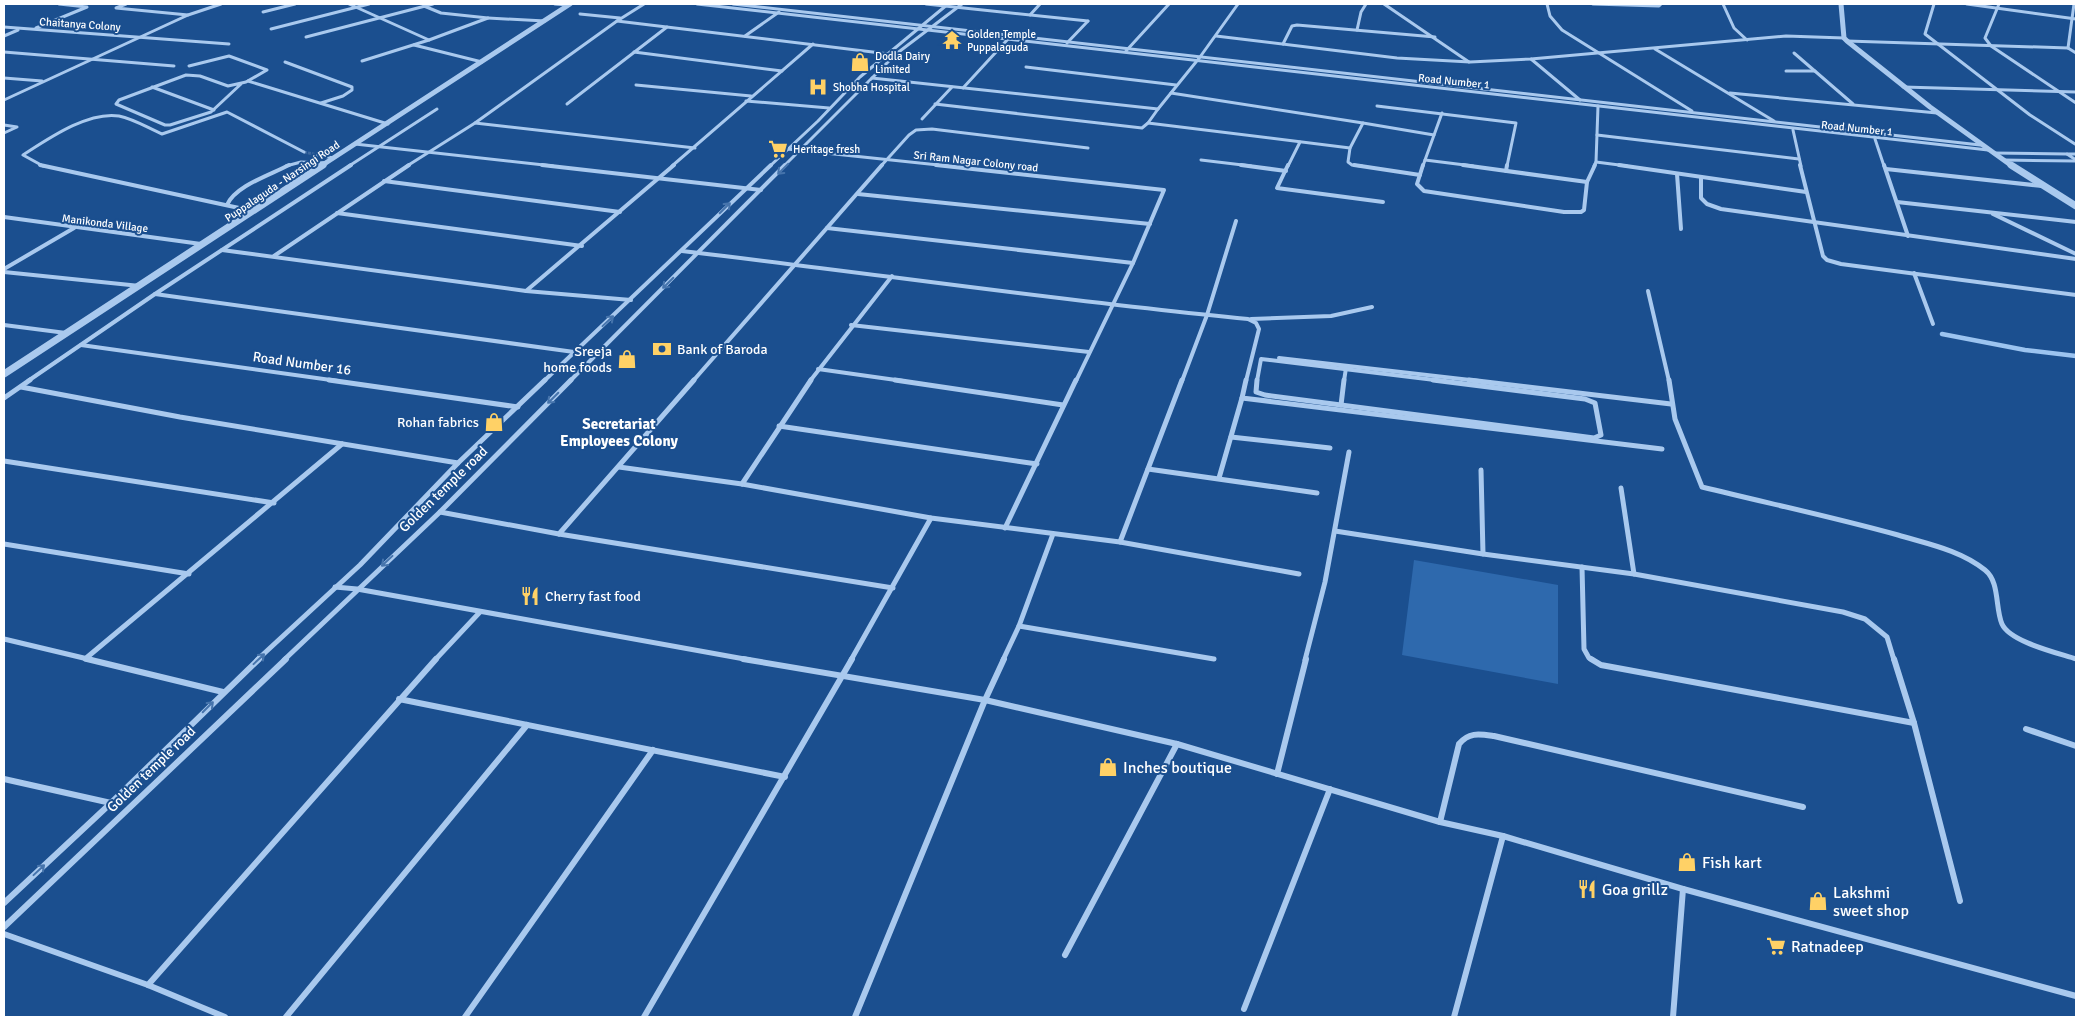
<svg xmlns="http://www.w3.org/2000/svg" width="2080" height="1021" font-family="Signika,sans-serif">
	<rect width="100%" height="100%" fill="#1b4f8f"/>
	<polygon fill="#2e69ad" points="1414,560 1558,585 1558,684 1402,655"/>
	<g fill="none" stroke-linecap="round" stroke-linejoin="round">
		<polyline stroke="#9cc4f0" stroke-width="4.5" points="1942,334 2025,350 2076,356"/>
		<polyline stroke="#3d69a0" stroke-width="3" stroke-dasharray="3 1" stroke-linecap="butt" points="304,152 317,155"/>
		<g stroke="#a9c9ee" stroke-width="3">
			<polyline points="349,4 429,40 488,18 441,13 424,6"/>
			<polyline points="555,4 568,5"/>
			<polyline points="697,4 1988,150"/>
			<polyline points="733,4 1980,145"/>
			<polyline points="926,4 1088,21"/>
			<polyline points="1384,4 1469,62"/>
			<polyline points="1547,4 1550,16 1562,30 1692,111"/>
			<polyline points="1593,4 1659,6 1661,4"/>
			<polyline points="1723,4 1734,28 1747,40"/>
			<polyline points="1934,4 1925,34 2030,115 2075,144"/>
			<polyline points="1967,4 2076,19"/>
			<polyline points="1999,4 1985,38 1991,46 2076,103"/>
			<polyline points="263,12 295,4"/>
			<polyline points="580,14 620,18"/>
			<polyline points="188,15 221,4"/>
			<polyline points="1030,15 1040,4"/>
			<polyline points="488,18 545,21"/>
			<polyline points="617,21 889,54"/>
			<polyline points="4,27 229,44"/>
			<polyline points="36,28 87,7 59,4"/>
			<polyline points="271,29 369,4"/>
			<polyline points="1357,30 1361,12 1366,4"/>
			<polyline points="4,36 18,30"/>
			<polyline points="745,36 779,12"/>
			<polyline points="1216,36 1397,58 1470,62 1531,59 1786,36 1844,38"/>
			<polyline points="306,37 433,4"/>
			<polyline points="1847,41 2068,48 2074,4"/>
			<polyline points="1067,43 1088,21"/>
			<polyline points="1283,44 1292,26 1297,25 1435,37"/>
			<polyline points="414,45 482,62"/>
			<polyline points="2068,48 2076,53"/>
			<polyline points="1655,49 1774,121"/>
			<polyline points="1126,51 1169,4"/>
			<polyline points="4,52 174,66"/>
			<polyline points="634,52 782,71"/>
			<polyline points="1794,53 1853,104"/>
			<polyline points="1531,59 1580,100"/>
			<polyline points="362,61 429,40"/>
			<polyline points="285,62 352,87 352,90 343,96 321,103"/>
			<polyline points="189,66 229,56 267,70 246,82 228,86 200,76 186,75 119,100 116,104 165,125 170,125 211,112 241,84"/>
			<polyline points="1026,67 1176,85"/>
			<polyline points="1786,71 1815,71"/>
			<polyline points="4,78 42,81"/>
			<polyline points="872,78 1158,109 1200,57 1238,4"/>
			<polyline points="248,81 388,124"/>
			<polyline points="636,85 751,96"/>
			<polyline points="152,87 214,110"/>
			<polyline points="1903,87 2076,92"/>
			<polyline points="963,88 1008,39"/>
			<polyline points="1171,93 1363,123"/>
			<polyline points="1730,93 1937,113"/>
			<polyline points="4,100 188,15 116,8 126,4"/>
			<polyline points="746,101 829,108"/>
			<polyline points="567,104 667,27"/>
			<polyline points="935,104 1142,128 1148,123"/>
			<polyline points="1377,106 1516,123 1507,166"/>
			<polyline points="1158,109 1148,123 1350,148"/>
			<polyline points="922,119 952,87"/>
			<polyline points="475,123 695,148"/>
			<polyline points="4,125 17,127 4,133"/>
			<polyline points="1793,130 1801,166"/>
			<polyline points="1597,135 1799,159"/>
			<polyline points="1875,139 1884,166"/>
			<polyline points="355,144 553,166"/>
			<polyline points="787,149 948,166"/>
			<polyline points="1993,153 2067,154"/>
			<polyline points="2076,154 2067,154 2076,160"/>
			<polyline points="317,155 334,158"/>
			<polyline points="1201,160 1251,166"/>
			<polyline points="1425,160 1442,113"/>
			<polyline points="2003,160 2076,161"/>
			<polyline points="1596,162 1598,106"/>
			<path d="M43 166 23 155C48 139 88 111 119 116 134 119 148 128 162 134L227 112 304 152"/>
			<polyline points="286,166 301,162 327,163"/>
			<polyline points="349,166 437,109"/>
			<polyline points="407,166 475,123 617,21 644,4"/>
			<polyline points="672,166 813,44"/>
			<polyline points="770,166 818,121 860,77 948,4"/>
			<polyline points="784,166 896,54 962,4"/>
			<polyline points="881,166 909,135 916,130 932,129 1088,148"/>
			<polyline points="1288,166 1300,142"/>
			<polyline points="1362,166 1352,165 1348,162 1350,148 1363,123 1434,135"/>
			<polyline points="1423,166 1425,160 1473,166"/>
			<polyline points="1594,166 1596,162 1627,166"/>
		</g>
		<g stroke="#a9c9ee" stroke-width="4">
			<polyline points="40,165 253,211"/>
			<polyline points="351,165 155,294 574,352"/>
			<polyline points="542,165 761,190"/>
			<polyline points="936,165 1164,190 1133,263 1076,381"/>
			<polyline points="1241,165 1286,171"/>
			<polyline points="1288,165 1277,188 1383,202"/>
			<polyline points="1354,165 1420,175"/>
			<polyline points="1423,165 1417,184 1424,191 1564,212 1581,212 1584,210 1587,182 1463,165"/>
			<polyline points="1619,165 1806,192"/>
			<polyline points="1800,165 1823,256 1827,260 1841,264 2076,295"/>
			<polyline points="1884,165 1908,236"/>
			<polyline points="1886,169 2042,186"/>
			<polyline points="1506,171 1507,165"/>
			<polyline points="1677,174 1681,229"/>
			<polyline points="1701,177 1701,198 1707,204 1721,209 2076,259"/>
			<polyline points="384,181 620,212"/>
			<polyline points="1587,182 1595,165"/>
			<polyline points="858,194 1150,224"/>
			<polyline points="1897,202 2076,222"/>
			<path d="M227 205C235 186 270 175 289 165"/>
			<polyline points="337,213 582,246"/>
			<polyline points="1993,214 2076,254"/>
			<polyline points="4,217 201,244"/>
			<polyline points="827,228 1133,263"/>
			<polyline points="222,250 526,291 631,300"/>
			<path d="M682 251C871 273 1059 301 1248 319L1256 323 1259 329 1246 381"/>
			<polyline points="274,256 409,165"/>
			<polyline points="4,269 74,228"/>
			<polyline points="4,272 140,286"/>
			<polyline points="1914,273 1933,324"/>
			<polyline points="526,291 674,165"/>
			<polyline points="1648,291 1669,381"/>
			<polyline points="1251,319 1331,316 1372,307"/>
			<polyline points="4,325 66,333"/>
			<polyline points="851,325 1089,352"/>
			<polyline points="81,345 338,381"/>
			<polyline points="1279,358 1479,381"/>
			<polyline points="818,369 903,381"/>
			<polyline points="28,381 155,294"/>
			<polyline points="544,381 771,165"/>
			<polyline points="570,381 785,165"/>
			<polyline points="693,381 882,165"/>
			<polyline points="810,381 892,276"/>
			<polyline points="1182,381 1207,315 1236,221"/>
			<polyline points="1257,381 1261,359 1443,381"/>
			<polyline points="1344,381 1346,368"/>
		</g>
		<g stroke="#a9c9ee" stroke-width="5">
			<polyline points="329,380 518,407"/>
			<polyline points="895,380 1063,405"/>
			<polyline points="1246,380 1242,398 1662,449"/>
			<polyline points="1257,380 1256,392 1265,395 1594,438 1601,435 1595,403 1585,399 1433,380"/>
			<polyline points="1469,380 1671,404"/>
			<path d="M1669 380 1675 419 1702 487C1767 503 1833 517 1898 535 1928 544 1960 550 1985 570 2000 582 1995 608 2002 624 2010 642 2058 653 2076 659"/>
			<polyline points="21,387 180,417 458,463"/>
			<polyline points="4,398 30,380"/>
			<polyline points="1341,405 1344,380"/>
			<polyline points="779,426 1037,464"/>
			<polyline points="1231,437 1330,448"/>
			<polyline points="4,461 274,503"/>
			<polyline points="619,467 742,484 931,518 1120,542 1299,574"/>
			<polyline points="1148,469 1317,493"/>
			<polyline points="1481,470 1483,554"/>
			<polyline points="1219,478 1242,398"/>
			<polyline points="742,484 811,380"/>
			<polyline points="1621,488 1634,574"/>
			<polyline points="440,512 559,534 893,588"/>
			<polyline points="1005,528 1076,380"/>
			<polyline points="1335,531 1483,554 1634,574 1843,612 1865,619 1887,637 1894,660"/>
			<polyline points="559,534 694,380"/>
			<polyline points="1120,542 1182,380"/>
			<polyline points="4,544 189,574"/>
			<polyline points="1582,567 1584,649 1589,658 1593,660"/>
			<polyline points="335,587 357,589 750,660"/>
			<polyline points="1019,626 1214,659"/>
			<polyline points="4,639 92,660"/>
			<polyline points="85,659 342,444"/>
			<polyline points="257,660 360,565 458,463 545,380"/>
			<polyline points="284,660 440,512 571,380"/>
			<polyline points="435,660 480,612"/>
			<polyline points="851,660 931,518"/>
			<polyline points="1003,660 1019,626 1053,534"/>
			<polyline points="1305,660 1325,582 1349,452"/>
		</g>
		<g stroke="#a9c9ee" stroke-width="6">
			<polyline points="87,659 223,692"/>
			<polyline points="743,659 985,700 1177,744 1440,822 1503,836 1683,889 2076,996"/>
			<polyline points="1591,659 1601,665 1914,723"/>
			<polyline points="1894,659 1914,723 1960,901"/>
			<polyline points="399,699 785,777"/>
			<polyline points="2026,729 2076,746"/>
			<polyline points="1277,774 1306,659"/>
			<polyline points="4,779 111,803"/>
			<path d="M1440 822 1459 744C1469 732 1479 734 1494 736L1803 807"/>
			<polyline points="4,903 111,803 259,659"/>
			<polyline points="4,927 286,659"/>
			<polyline points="4,934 148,985 225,1017"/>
			<polyline points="1065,955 1177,744"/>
			<polyline points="148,985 436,659"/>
			<polyline points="1244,1009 1330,789"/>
			<polyline points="286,1017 527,725"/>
			<polyline points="465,1017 653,750"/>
			<polyline points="644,1017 852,659"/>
			<polyline points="855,1017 985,700 1004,659"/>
			<polyline points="1454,1017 1503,836"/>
			<polyline points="1673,1017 1683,889"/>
		</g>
		<g stroke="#a9c9ee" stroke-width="5">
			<polyline points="1841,4 1844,38 1847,41 1930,107 2012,166"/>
			<polyline points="321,166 570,4"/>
		</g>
		<g stroke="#a9c9ee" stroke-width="7">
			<polyline points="2011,165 2076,206"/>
			<polyline points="4,374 323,165"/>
		</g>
	</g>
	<defs><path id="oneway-shaft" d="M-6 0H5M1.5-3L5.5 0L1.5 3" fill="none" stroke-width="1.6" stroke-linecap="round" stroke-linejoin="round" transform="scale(1.25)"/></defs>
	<g stroke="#4674ac">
		<use href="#oneway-shaft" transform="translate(783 169) rotate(135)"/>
		<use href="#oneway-shaft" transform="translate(725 208) rotate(-45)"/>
		<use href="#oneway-shaft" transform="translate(668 283) rotate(135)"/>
		<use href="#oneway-shaft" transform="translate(608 321) rotate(-43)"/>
		<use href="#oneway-shaft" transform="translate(553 398) rotate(135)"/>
		<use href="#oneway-shaft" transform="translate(387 561) rotate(137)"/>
		<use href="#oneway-shaft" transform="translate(259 659) rotate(-43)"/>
		<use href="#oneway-shaft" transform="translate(208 707) rotate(-45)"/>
		<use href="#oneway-shaft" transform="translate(39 870) rotate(-43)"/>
	</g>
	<defs>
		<g id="temple-bare" transform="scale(1.5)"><path d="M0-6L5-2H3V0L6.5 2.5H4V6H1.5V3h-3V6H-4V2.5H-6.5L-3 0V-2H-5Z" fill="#ffd166" stroke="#1b4f8f" stroke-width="2.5" paint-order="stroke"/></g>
		<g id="shop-bare" transform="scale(1.5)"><path d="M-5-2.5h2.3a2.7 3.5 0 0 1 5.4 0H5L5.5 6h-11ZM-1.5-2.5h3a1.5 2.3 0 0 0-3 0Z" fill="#ffd166" stroke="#1b4f8f" stroke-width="2.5" paint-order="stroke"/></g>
		<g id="hospital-bare" transform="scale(1.5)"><path d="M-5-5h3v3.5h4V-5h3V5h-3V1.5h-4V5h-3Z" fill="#ffd166" stroke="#1b4f8f" stroke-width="2.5" paint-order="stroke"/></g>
		<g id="supermarket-bare" transform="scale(1.5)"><path d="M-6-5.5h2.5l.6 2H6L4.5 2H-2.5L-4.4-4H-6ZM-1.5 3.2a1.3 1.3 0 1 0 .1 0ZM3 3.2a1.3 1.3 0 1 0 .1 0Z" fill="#ffd166" stroke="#1b4f8f" stroke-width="2.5" paint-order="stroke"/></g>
		<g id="bank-bare" transform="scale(1.5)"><path d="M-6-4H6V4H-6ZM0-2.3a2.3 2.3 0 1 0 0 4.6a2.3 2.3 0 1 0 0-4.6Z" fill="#ffd166" stroke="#1b4f8f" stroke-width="2.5" paint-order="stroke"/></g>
		<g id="restaurant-bare" transform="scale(1.5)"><path d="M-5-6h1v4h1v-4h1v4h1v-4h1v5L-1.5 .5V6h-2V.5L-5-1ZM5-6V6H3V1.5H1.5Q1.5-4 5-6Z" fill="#ffd166" stroke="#1b4f8f" stroke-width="2.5" paint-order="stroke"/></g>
	</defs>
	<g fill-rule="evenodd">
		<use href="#temple-bare" x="952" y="40"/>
		<use href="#shop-bare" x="860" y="62"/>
		<use href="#hospital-bare" x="818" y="87"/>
		<use href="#supermarket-bare" x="778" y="149"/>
		<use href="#bank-bare" x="662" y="349"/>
		<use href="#shop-bare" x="627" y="359"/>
		<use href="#shop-bare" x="494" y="422"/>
		<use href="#restaurant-bare" x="530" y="596"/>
		<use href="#shop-bare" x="1108" y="767"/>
		<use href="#shop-bare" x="1687" y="862"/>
		<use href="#restaurant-bare" x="1587" y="889"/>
		<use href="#shop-bare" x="1818" y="901"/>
		<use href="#supermarket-bare" x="1776" y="946"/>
	</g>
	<g text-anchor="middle" stroke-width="4" stroke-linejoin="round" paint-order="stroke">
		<g font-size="11" fill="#fff" stroke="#1b4f8f">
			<text transform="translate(80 24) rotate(4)" y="4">Chaitanya Colony</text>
			<text transform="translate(1454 81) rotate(6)" y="4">Road Number 1</text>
			<text transform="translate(1857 128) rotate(6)" y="4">Road Number 1</text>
			<text transform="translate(976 161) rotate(6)" y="4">Sri Ram Nagar Colony road</text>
			<text transform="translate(282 181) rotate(-34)" y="4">Puppalaguda - Narsingi Road</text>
			<text transform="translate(105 223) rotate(7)" y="4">Manikonda Village</text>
		</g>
		<g font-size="11" fill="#fff" stroke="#1b4f8f" text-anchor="start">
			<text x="967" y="38">Golden Temple<tspan x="967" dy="13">Puppalaguda</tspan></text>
			<text x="875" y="60">Dodla Dairy<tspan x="875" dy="13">Limited</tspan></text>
			<text x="833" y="91">Shobha Hospital</text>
			<text x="793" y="153">Heritage fresh</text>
		</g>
		<g font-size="14" fill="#fff" stroke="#1b4f8f" text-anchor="start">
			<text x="677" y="354">Bank of Baroda</text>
			<text x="612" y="356" text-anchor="end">Sreeja<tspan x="612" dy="16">home foods</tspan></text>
			<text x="479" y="427" text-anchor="end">Rohan fabrics</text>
			<text x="545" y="601">Cherry fast food</text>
		</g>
		<g font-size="14" fill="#fff" stroke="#1b4f8f">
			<text transform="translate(302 363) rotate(8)" y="5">Road Number 16</text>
			<text transform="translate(443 489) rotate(-44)" y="5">Golden temple road</text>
			<text transform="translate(151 769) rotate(-44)" y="5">Golden temple road</text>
		</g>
		<g font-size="15" font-weight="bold" fill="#fff" stroke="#1b4f8f">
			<text x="619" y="429">Secretariat<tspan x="619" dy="17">Employees Colony</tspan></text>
		</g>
		<g font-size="16" fill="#fff" stroke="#1b4f8f" text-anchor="start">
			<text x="1123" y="773">Inches boutique</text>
			<text x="1702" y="868">Fish kart</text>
			<text x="1602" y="895">Goa grillz</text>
			<text x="1833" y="898">Lakshmi<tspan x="1833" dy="18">sweet shop</tspan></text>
			<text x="1791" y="952">Ratnadeep</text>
		</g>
	</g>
	<rect width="2080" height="1021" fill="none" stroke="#ffffff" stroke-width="10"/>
</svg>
